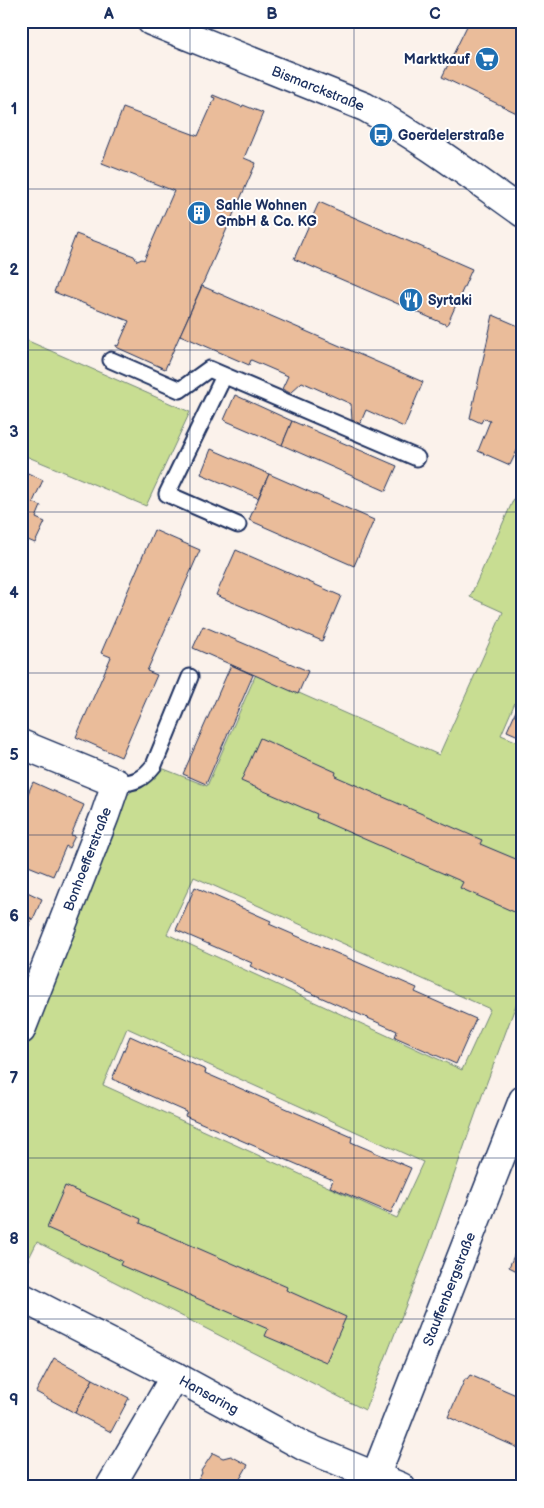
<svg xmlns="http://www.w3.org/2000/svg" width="544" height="1508" font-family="'Balsamiq Sans',sans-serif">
	<rect width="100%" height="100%" fill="#fbf2eb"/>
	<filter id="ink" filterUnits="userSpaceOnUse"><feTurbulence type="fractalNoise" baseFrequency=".02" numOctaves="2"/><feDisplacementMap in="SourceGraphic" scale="10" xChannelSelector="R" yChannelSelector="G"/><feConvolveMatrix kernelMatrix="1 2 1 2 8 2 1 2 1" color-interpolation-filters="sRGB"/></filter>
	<g filter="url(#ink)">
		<g fill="#c8dd92" stroke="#728678" fill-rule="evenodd">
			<polygon points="26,340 190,412 146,506 21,454 21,354"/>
			<path d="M523 478V684L501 735 523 744V986L484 1090 429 1246 365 1410 37 1242 27 1262 21 1259V1030L105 815 159 767 207 786 256 674 439 755 503 612 470 597ZM194 877 490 1009 462 1070 167 934ZM127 1028 423 1162 397 1218 103 1085Z"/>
		</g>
		<g fill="#eabc9a" stroke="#1b2f5e">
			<polygon points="21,21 29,23 21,43"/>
			<polygon points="462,21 523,21 523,116 442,77 468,24"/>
			<polygon points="213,95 242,107 243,105 263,113 244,158 256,163 165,369 116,347 116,345 118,346 129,321 54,292 76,234 134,256 137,261 142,259 144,260 174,191 102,163 123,108 198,136 215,98 212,97"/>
			<polygon points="319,202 472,269 447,325 294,259"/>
			<polygon points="202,286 423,382 404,427 366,410 360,424 352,420 351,404 302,382 290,393 282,389 288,376 251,360 249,365 180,335"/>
			<polygon points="493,315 523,328 523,438 510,465 478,451 490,421 483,418 481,423 470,418"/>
			<polygon points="235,395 292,421 282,445 224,420"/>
			<polygon points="292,421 397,466 386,491 282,445"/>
			<polygon points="211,449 269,474 258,498 201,474"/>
			<polygon points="21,470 43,480 33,502 41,506 36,518 45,522 35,543 21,537"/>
			<polygon points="269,474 374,520 354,566 249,520"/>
			<polygon points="154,530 200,550 147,671 157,675 121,757 76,737 111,657 101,653"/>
			<polygon points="236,550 341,596 322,641 216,595"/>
			<polygon points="203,626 308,671 298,694 193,648"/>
			<polygon points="231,665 253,675 206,784 183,774"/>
			<polygon points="523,695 523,738 507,731"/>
			<polygon points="260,738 336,772 335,776 482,840 480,844 523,862 523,911 521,915 460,888 463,882 316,818 317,814 241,781"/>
			<polygon points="33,782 84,805 71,835 75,836 69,848 66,846 53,876 21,863 21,809"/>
			<polygon points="195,887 271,921 269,924 417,988 415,992 476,1019 456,1064 395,1037 397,1031 250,966 252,963 176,930"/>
			<polygon points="21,889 42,899 33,919 21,914"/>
			<polygon points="21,914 32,919 21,944"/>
			<polygon points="130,1036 206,1070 205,1073 352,1137 351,1142 411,1168 391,1213 330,1187 333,1180 185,1116 187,1112 112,1079"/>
			<polygon points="65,1186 141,1219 140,1223 287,1287 286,1290 346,1317 326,1362 265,1336 268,1329 120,1265 122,1261 47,1228"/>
			<polygon points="523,1235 523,1274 509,1267"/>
			<polygon points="54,1358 93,1379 75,1413 36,1392"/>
			<polygon points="470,1375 523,1398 523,1450 448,1417 465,1379 467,1379"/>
			<polygon points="93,1379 129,1398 111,1432 75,1413"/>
			<polygon points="213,1453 223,1458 231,1456 248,1465 237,1484 233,1482 230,1487 194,1487 202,1473 201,1471"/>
		</g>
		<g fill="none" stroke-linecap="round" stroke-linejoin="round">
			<g stroke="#1b2f5e" stroke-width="19">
				<g id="service">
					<polyline points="111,360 180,390 209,369 417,458"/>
					<polyline points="224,376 167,494 238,525"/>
					<path d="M116 783C134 784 143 779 154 765L190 677"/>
				</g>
			</g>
			<g stroke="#1b2f5e" stroke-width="31">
				<g id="minor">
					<path id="s1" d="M151 21 365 107C421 138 471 176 523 213"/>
					<polyline points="21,744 116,783 105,815 21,1030"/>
					<path id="s2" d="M21 1297 175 1376 305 1447 401 1487"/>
					<path id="s3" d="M375 1477 523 1100"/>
					<polyline points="110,1487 175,1376"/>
				</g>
			</g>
			<use href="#service" stroke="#fff" stroke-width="15"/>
			<use href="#minor" stroke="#fff" stroke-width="28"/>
		</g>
	</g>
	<path fill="none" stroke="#1b2f5e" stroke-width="1" stroke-opacity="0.55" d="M190 21V1487M354 21V1487M21 189H523M21 350H523M21 512H523M21 673H523M21 835H523M21 996H523M21 1158H523M21 1319H523"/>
	<defs>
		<g id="supermarket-disc" transform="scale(1.25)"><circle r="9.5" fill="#1f6fb2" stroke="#fff"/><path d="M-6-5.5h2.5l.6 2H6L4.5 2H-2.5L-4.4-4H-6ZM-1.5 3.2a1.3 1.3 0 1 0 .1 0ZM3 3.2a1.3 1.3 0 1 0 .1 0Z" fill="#fff"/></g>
		<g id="bus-disc" transform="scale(1.25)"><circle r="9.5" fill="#1f6fb2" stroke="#fff"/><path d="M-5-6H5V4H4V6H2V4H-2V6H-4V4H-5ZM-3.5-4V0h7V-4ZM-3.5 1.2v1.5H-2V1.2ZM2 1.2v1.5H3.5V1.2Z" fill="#fff"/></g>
		<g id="building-disc" transform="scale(1.25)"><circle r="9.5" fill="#1f6fb2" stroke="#fff"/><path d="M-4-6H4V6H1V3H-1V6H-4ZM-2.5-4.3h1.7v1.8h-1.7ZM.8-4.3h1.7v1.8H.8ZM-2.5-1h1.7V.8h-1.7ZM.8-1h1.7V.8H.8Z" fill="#fff"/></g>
		<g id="restaurant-disc" transform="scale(1.25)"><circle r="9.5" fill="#1f6fb2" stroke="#fff"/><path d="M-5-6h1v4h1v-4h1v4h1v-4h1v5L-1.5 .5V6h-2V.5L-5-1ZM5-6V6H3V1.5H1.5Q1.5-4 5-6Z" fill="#fff"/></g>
	</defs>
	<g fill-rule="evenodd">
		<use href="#supermarket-disc" x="487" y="59"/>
		<use href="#bus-disc" x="381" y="135"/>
		<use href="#building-disc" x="199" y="213"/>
		<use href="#restaurant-disc" x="411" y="300"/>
	</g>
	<g text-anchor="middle" stroke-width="4" stroke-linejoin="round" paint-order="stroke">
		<g font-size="14" font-weight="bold" fill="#1b2f5e" stroke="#fff" text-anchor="start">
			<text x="470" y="64" text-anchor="end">Marktkauf</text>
			<text x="398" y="140">Goerdelerstraße</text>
			<text x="216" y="210">Sahle Wohnen<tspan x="216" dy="16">GmbH &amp; Co. KG</tspan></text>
			<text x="428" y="305">Syrtaki</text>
		</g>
		<g font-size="14" fill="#1b2f5e" stroke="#fff">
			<text dy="5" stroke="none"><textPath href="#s1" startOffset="180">Bismarckstraße</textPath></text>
			<text transform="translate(87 859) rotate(-69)" y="5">Bonhoefferstraße</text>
			<text dy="5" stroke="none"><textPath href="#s3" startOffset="202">Stauffenbergstraße</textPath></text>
			<text dy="5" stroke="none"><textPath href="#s2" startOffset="212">Hansaring</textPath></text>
		</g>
	</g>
	<rect width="544" height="1508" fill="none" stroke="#fff" stroke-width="55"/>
	<rect x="28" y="28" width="488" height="1452" fill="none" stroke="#1b2f5e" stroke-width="2"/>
	<g font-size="16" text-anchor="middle" font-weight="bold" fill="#1b2f5e">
		<text x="109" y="19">A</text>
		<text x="272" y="19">B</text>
		<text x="435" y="19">C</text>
		<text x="14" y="114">1</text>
		<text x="14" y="275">2</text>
		<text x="14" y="437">3</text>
		<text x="14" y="598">4</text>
		<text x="14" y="760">5</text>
		<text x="14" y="921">6</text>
		<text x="14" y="1083">7</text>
		<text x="14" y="1244">8</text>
		<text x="14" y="1405">9</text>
	</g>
</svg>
